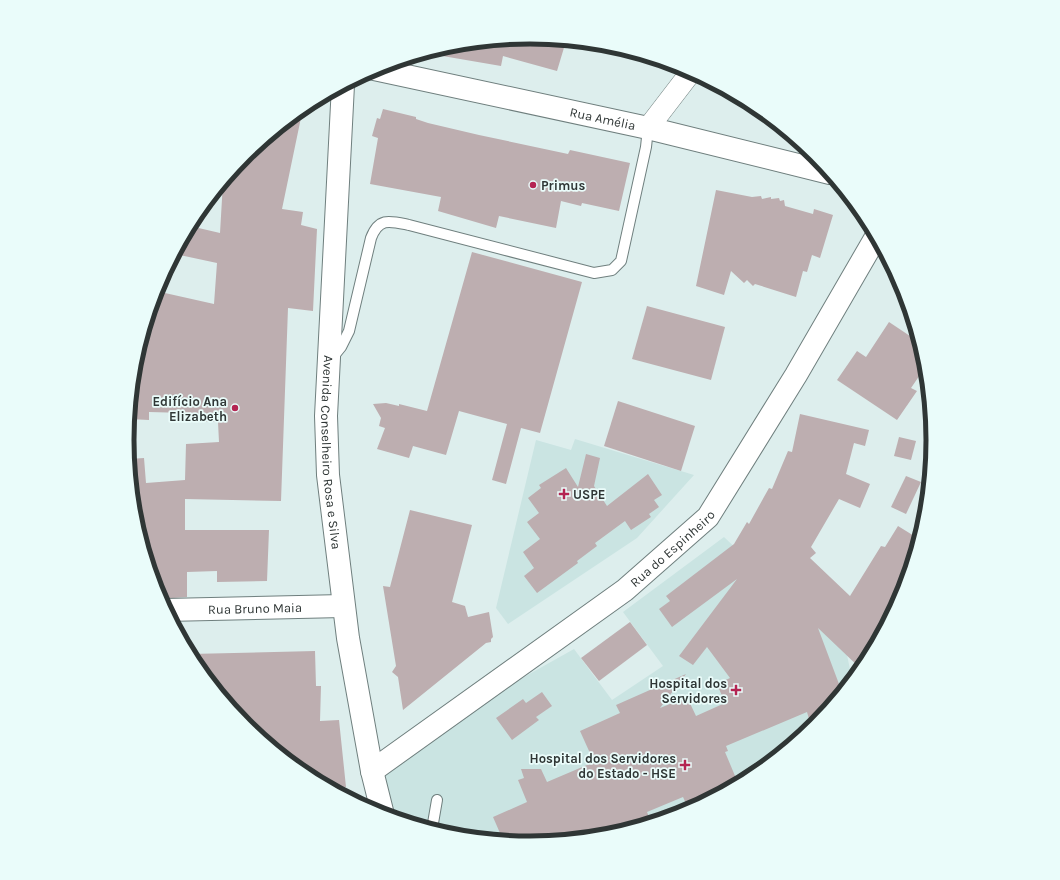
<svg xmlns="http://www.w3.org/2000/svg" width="1060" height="880" font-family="Karla,sans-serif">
	<rect width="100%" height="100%" fill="#ddeeed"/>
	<g fill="#cae4e2">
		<polygon points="575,439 694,475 637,538 508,624 496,608 536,440 571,450"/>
		<polygon points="724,537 847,655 852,679 815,725 754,775 684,812 608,835 530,843 451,835 383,815 372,771 431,729 574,649 612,700 663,666 623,612"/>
	</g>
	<g fill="#bdaeb0">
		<polygon points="534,37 566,41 557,71 503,56 501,66 425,53 452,45 505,39 532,45"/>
		<polygon points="303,108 282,209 303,212 301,225 317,229 313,311 288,308 281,501 185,499 185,530 269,530 267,581 217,582 217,571 187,572 187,597 160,599 135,518 129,459 144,458 146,483 185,480 186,444 219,442 218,422 186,421 186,413 149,412 149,420 129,419 135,361 156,291 214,304 217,263 175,254 190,226 220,233 223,182 245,155 249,151 260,154 264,140"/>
		<polygon points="383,109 416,117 416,119 428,123 479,135 568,154 570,150 630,163 619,211 582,203 581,206 561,201 556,228 499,216 496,228 438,211 441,197 370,184 378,138 372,136 377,118 380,119"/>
		<polygon points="716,190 752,197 761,196 762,199 771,197 771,199 779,198 780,201 784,200 785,206 813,214 814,209 833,215 820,258 812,255 807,272 803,271 796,297 755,284 753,286 747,280 744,283 731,271 724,295 696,286"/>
		<polygon points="472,252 582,282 540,433 521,428 506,484 492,480 507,424 459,411 446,455 413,446 409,458 377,449 385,428 379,426 381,418 373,404 386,403 399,406 399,404 427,411"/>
		<polygon points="647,306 725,327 711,380 632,359"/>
		<polygon points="889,322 919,342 926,366 911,388 917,391 897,420 837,380 857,351 866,357"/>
		<polygon points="618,401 695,426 681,471 604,446"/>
		<polygon points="800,414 869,430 865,446 854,443 846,474 870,484 860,508 839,499 811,547 816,553 810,558 850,596 881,546 885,547 898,526 919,539 910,570 891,600 897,605 891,616 880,628 883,630 865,664 861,669 818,628 842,692 824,714 809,719 807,712 726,746 728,751 725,752 738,783 689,810 683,797 647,812 651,822 624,831 621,825 592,837 530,843 503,840 493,817 527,802 518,780 524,778 521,769 541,769 547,782 594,762 580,731 620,713 616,705 686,674 660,708 687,697 696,716 725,703 717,684 730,678 707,647 693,665 679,656 737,579 672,627 659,609 670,601 666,596 734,544 747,522 749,524 769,488 772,489 788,451 792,452"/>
		<polygon points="899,437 916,441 911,460 894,456"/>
		<polygon points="586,454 600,458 594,486 607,506 648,474 662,495 654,500 659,507 649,514 651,517 631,530 625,521 595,543 597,546 577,561 578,563 537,593 524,576 534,568 523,552 540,539 527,522 539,513 528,498 541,488 539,485 566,468 578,487"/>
		<polygon points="906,476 921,482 906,514 891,507"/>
		<polygon points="410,510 472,525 452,602 465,606 468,617 489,612 493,637 491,639 491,642 486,643 403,710 398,677 392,672 396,666 383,586 390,587"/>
		<polygon points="630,622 647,645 599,681 581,658"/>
		<polygon points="315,651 316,686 321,686 320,721 339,720 346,787 326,786 306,775 245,725 195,664 190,654"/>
		<polygon points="542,692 552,706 536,717 539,720 512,740 496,718 523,699 526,703"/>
	</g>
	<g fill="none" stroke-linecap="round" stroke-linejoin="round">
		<g stroke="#6f7f7e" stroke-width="12">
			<g id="service">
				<path d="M332 358 341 347 349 331 371 238C379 217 390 221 409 225L594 273 612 270 621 261 646 147 648 128"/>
				<polyline points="432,829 437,800"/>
			</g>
		</g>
		<g stroke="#6f7f7e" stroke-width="22">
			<polyline id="minor" points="648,128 691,72"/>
		</g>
		<g stroke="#6f7f7e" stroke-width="24">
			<g id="tertiary">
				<path id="s1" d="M166 610 343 606"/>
				<path id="s2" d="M372 771 625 590 708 517 796 375 876 237"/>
			</g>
		</g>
		<g stroke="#6f7f7e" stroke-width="24">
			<g id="secondary">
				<path id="s3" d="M374 69 648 128 830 173"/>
				<path id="s4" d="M343 85 326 416 328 475 348 638 372 771 383 815"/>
			</g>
		</g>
		<use href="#service" stroke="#fff" stroke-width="10"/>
		<use href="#minor" stroke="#fff" stroke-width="21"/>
		<use href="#tertiary" stroke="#fff" stroke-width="22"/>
		<use href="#secondary" stroke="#fff" stroke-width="22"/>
	</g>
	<g fill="#b42452" stroke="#eafcfa" stroke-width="1.5">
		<circle cx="533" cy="185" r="4"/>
		<circle cx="235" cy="408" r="4"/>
		<path d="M562 488h4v4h4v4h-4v4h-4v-4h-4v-4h4z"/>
		<path d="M734 684h4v4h4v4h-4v4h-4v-4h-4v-4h4z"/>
		<path d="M683 759h4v4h4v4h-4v4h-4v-4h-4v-4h4z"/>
	</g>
	<g text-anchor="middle" stroke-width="3.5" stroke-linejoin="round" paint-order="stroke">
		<g font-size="13" fill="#2f3635" stroke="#eafcfa">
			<text dy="5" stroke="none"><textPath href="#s3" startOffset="234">Rua Amélia</textPath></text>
			<text dy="5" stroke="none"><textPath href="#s4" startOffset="368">Avenida Conselheiro Rosa e Silva</textPath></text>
			<text dy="5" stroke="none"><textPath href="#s2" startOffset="374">Rua do Espinheiro</textPath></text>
			<text dy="5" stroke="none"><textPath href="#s1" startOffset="89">Rua Bruno Maia</textPath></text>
		</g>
		<g font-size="13" font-weight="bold" fill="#2f3635" stroke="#eafcfa" text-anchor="end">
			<text x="541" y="190" text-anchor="start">Primus</text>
			<text x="227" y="406">Edifício Ana<tspan x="227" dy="15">Elizabeth</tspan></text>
			<text x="573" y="499" text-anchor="start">USPE</text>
			<text x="727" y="688">Hospital dos<tspan x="727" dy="15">Servidores</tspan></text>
			<text x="676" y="763">Hospital dos Servidores<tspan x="676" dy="15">do Estado - HSE</tspan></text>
		</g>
	</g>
	<path d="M0 0H1060V880H0ZM134 440a396 396 0 1 1 792 0a396 396 0 1 1-792 0Z" fill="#eafcfa" fill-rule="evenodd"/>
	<path fill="none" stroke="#2f3635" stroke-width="5" d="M134 440a396 396 0 1 1 792 0a396 396 0 1 1-792 0Z"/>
</svg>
